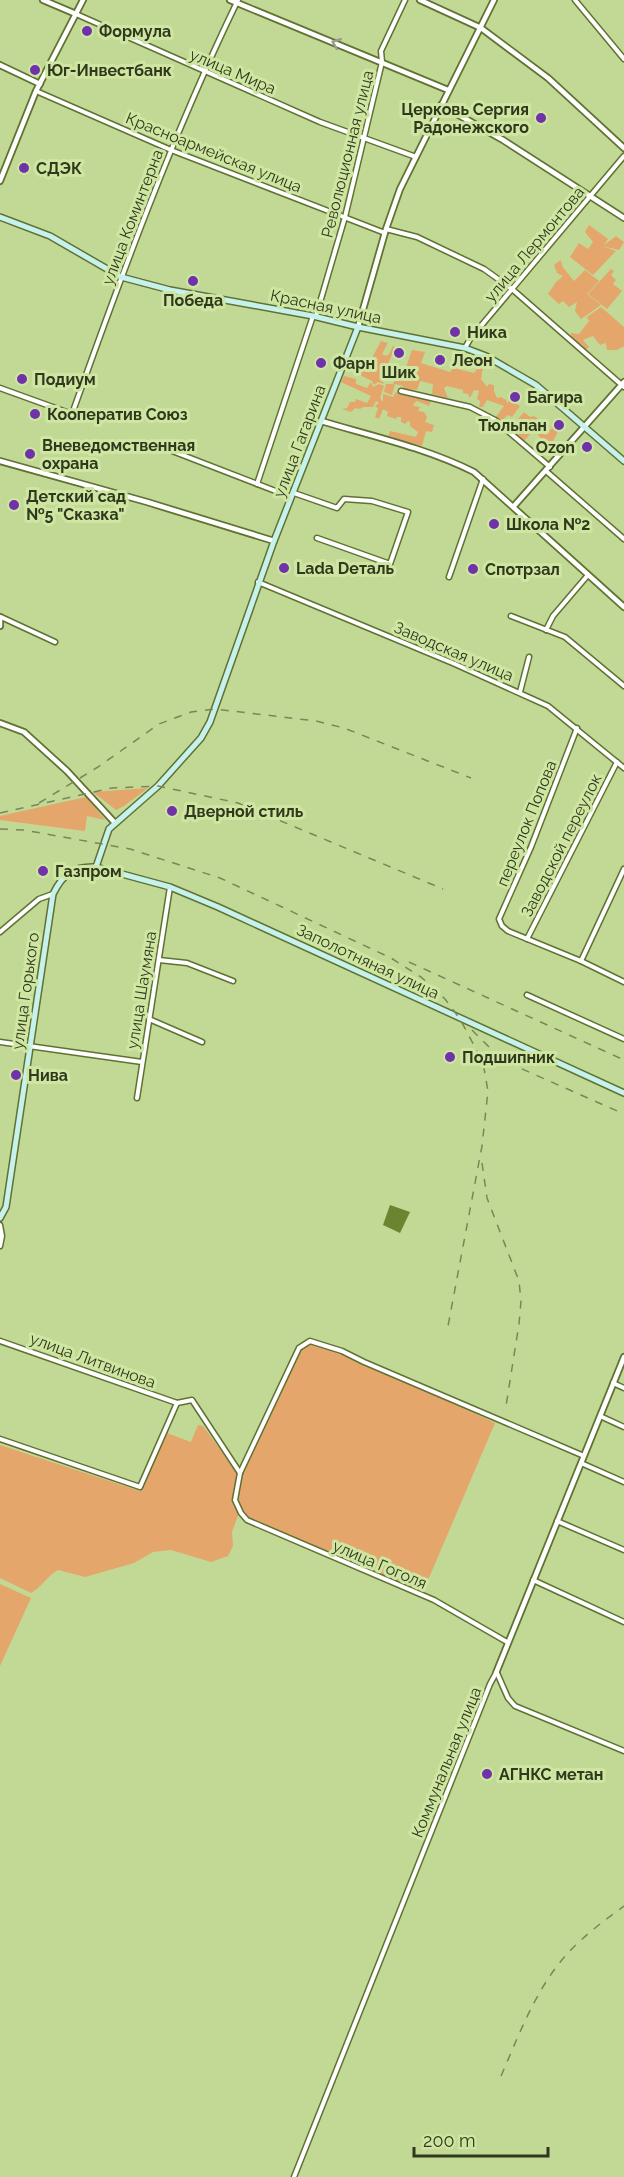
<svg xmlns="http://www.w3.org/2000/svg" width="624" height="2177" font-family="Raleway,sans-serif">
	<rect width="100%" height="100%" fill="#c2d995"/>
	<g fill="#e4a66b">
		<polygon points="589,225 608,239 604,245 616,236 624,242 619,250 602,246 616,251 593,275 570,257 579,243 588,249 593,242 585,232"/>
		<polygon points="561,260 562,266 574,281 585,270 599,281 587,294 601,305 581,319 575,311 577,302 569,307 563,301 559,304 548,294 556,282 563,276 557,273 554,265"/>
		<polygon points="611,269 614,271 611,275 616,280 613,284 622,291 607,309 588,294"/>
		<polygon points="601,307 624,327 624,346 617,350 607,350 606,343 600,345 593,336 583,340 589,347 585,350 582,345 571,339 571,333 579,334 589,321 587,317"/>
		<polygon points="381,341 388,343 382,354 386,356 389,354 393,346 395,347 388,364 393,366 389,374 385,371 382,381 384,384 378,382 374,385 372,381 360,375 361,370 352,367 353,363 373,367 373,356"/>
		<polygon points="412,350 425,352 421,363 450,372 453,368 474,373 479,366 483,367 481,379 487,387 489,384 494,385 494,391 497,398 501,397 506,400 507,403 510,400 520,406 512,417 508,415 500,422 495,418 504,406 487,400 483,407 479,407 480,401 477,399 479,391 474,390 470,398 468,394 463,393 463,390 447,386 444,388 448,398 432,394 433,384 420,381 417,390 404,389 403,386 395,384 392,395 384,392 386,384 393,384 398,369 404,371 404,373"/>
		<polygon points="344,376 356,379 356,384 367,388 371,382 373,387 379,384 384,386 380,398 383,402 383,394 393,397 396,392 431,399 429,406 417,401 413,404 414,406 420,407 418,411 424,412 427,417 425,422 434,425 432,432 426,431 422,446 393,438 392,435 391,438 388,437 390,431 416,437 418,432 410,426 410,422 408,421 405,424 401,422 401,417 397,417 396,419 387,416 388,412 383,409 379,419 375,417 378,408 375,406 379,403 376,401 373,407 363,407 360,409 355,408 351,412 342,409 347,408 350,402 355,402 356,399 367,403 371,396 341,382"/>
		<polygon points="524,412 530,417 534,416 540,420 536,427 545,435 552,428 558,432 553,441 556,447 553,451 546,446 540,455 538,451 536,453 534,448 540,445 541,439 537,433 532,432 524,441 514,431 518,419"/>
		<polygon points="148,788 124,806 116,810 93,792"/>
		<polygon points="86,797 105,820 87,816 85,831 0,820 0,816"/>
		<path d="M310 1341 342 1351 495 1423 423 1592 259 1526C241 1516 235 1507 237 1486L299 1348Z"/>
		<path d="M198 1425 203 1426 240 1477 234 1501 239 1513 232 1532 233 1546 228 1556 211 1562 171 1550 153 1552 134 1563 85 1577 58 1570C47 1576 42 1587 31 1593L0 1578V1445L140 1491 167 1433 191 1442Z"/>
		<polygon points="0,1584 31,1598 0,1666"/>
	</g>
	<polygon fill="#6c842f" points="390,1205 410,1212 400,1233 383,1225"/>
	<g fill="none" stroke-linecap="round" stroke-linejoin="round">
		<g stroke="#5f7232" stroke-width="7">
			<g id="minor">
				<polyline points="575,0 624,59"/>
				<polyline points="76,14 320,122 416,157"/>
				<polyline points="36,91 171,150 385,233"/>
				<polyline points="386,229 417,237 484,269 512,289 624,387"/>
				<polyline points="316,316 345,217 382,62 381,51 405,0"/>
				<polyline points="465,348 470,339 624,156"/>
				<path d="M0 388 72 414C122 274 173 134 238 0"/>
				<polyline points="401,391 470,407 495,420 550,467"/>
				<polyline points="167,449 291,497"/>
				<polyline points="546,471 624,539"/>
				<polyline points="257,484 313,316"/>
				<polyline points="294,493 337,508 344,499 372,501 408,512 390,564 317,538"/>
				<polyline points="449,577 483,479"/>
				<polyline points="258,582 455,664 548,706 624,768"/>
				<polyline points="511,616 565,637 624,686"/>
				<polyline points="1,617 55,642"/>
				<polyline points="546,630 553,616 588,575"/>
				<polyline points="520,692 529,657"/>
				<polyline points="577,728 531,847 499,919 502,926 508,931 581,961 624,982"/>
				<polyline points="0,932 39,899 53,894"/>
				<polyline points="527,939 617,762"/>
				<polyline points="159,960 187,963 233,981"/>
				<polyline points="581,961 624,869"/>
				<polyline points="527,995 624,1039"/>
				<polyline points="149,1019 202,1042"/>
				<polyline points="0,1042 142,1062"/>
				<polyline points="137,1098 170,887"/>
				<polyline points="0,1225 2,1236 0,1246"/>
				<polyline points="0,1341 177,1403"/>
				<polyline points="613,1383 624,1388"/>
				<polyline points="177,1403 192,1400 240,1473"/>
				<polyline points="600,1416 624,1427"/>
				<polyline points="0,1439 140,1487 177,1403"/>
				<polyline points="581,1463 624,1482"/>
				<polyline points="557,1521 624,1550"/>
				<polyline points="533,1580 624,1622"/>
				<polyline points="507,1642 434,1600 247,1520 241,1513 235,1500 240,1473 299,1348 310,1341 342,1351 364,1362 584,1456"/>
				<polyline points="497,1673 508,1698 515,1706 624,1751"/>
				<polyline points="294,2177 490,1684 496,1673"/>
			</g>
		</g>
		<g stroke="#5f7232" stroke-width="8">
			<g id="tertiary">
				<polyline points="43,0 76,14"/>
				<polyline points="230,0 448,90"/>
				<polyline points="420,0 481,28 548,78 624,148"/>
				<polyline points="0,65 40,84"/>
				<polyline points="441,105 503,140 624,218"/>
				<polyline points="0,181 36,91 83,0"/>
				<polyline points="358,327 386,229 400,189 494,0"/>
				<path d="M321 421C372 436 426 448 474 472L624 607"/>
				<polyline points="0,461 147,502 274,541"/>
				<polyline points="514,506 624,382"/>
				<polyline points="0,617 0,626"/>
				<polyline points="0,723 24,732 67,771 115,823"/>
				<polyline points="496,1673 624,1357"/>
			</g>
		</g>
		<g stroke="#5f7232" stroke-width="8">
			<g id="secondary">
				<polyline points="0,217 50,236 121,277 170,290 313,316 358,327 465,348 486,356 536,385 624,461"/>
				<polyline points="96,867 109,829 158,786 201,738 210,722 274,541 358,327"/>
				<path d="M0 1218 6 1207 53 894C63 874 73 866 96 867L170 887 218 907 624 1093"/>
			</g>
		</g>
		<use href="#minor" stroke="#fff" stroke-width="4"/>
		<use href="#tertiary" stroke="#fff" stroke-width="4.5"/>
		<use href="#secondary" stroke="#c7f1ec" stroke-width="5"/>
		<g stroke="#788758" stroke-width="1.5" stroke-dasharray="8 8" stroke-linecap="butt">
			<polyline points="39,803 98,767 159,724 191,712 215,709 316,721 344,728 471,778"/>
			<polyline points="0,813 112,788 158,786 238,803 443,889"/>
			<polyline points="0,829 24,830 130,849 220,878 391,958 421,977 445,999 460,1019 477,1051 483,1063 488,1091 482,1146 448,1326"/>
			<polyline points="409,962 624,1060"/>
			<polyline points="472,1030 499,1057 513,1065 624,1114"/>
			<polyline points="482,1163 487,1198 519,1281 521,1301 519,1324 506,1406"/>
			<path d="M501 2076C522 2028 540 1977 580 1941 594 1928 609 1917 624 1906"/>
		</g>
	</g>
	<defs><path id="oneway-chevron" d="M-2-3.5L2.5 0L-2 3.5" fill="none" stroke-width="1.6" stroke-linecap="round" stroke-linejoin="round" transform="scale(1.5)"/></defs>
	<use stroke="#989c8e" href="#oneway-chevron" transform="translate(336 43) rotate(-158)"/>
	<g fill="#6f32a8" stroke="#cfe6a2" stroke-width="2">
		<circle cx="87" cy="31" r="6"/>
		<circle cx="35" cy="70" r="6"/>
		<circle cx="541" cy="118" r="6"/>
		<circle cx="24" cy="168" r="6"/>
		<circle cx="193" cy="281" r="6"/>
		<circle cx="455" cy="332" r="6"/>
		<circle cx="399" cy="353" r="6"/>
		<circle cx="440" cy="360" r="6"/>
		<circle cx="321" cy="363" r="6"/>
		<circle cx="22" cy="379" r="6"/>
		<circle cx="515" cy="397" r="6"/>
		<circle cx="35" cy="414" r="6"/>
		<circle cx="559" cy="425" r="6"/>
		<circle cx="587" cy="447" r="6"/>
		<circle cx="30" cy="454" r="6"/>
		<circle cx="14" cy="505" r="6"/>
		<circle cx="494" cy="524" r="6"/>
		<circle cx="284" cy="568" r="6"/>
		<circle cx="473" cy="569" r="6"/>
		<circle cx="172" cy="811" r="6"/>
		<circle cx="43" cy="871" r="6"/>
		<circle cx="450" cy="1057" r="6"/>
		<circle cx="16" cy="1075" r="6"/>
		<circle cx="487" cy="1774" r="6"/>
	</g>
	<g text-anchor="middle" stroke-width="6" stroke-linejoin="round" paint-order="stroke">
		<g font-size="16" font-weight="bold" fill="#30381d" stroke="#cfe6a2" text-anchor="start">
			<text x="99" y="37">Формула</text>
			<text x="47" y="76">Юг-Инвестбанк</text>
			<text x="529" y="115" text-anchor="end">Церковь Сергия<tspan x="529" dy="18">Радонежского</tspan></text>
			<text x="36" y="174">СДЭК</text>
			<text x="193" y="306" text-anchor="middle">Победа</text>
			<text x="467" y="338">Ника</text>
			<text x="452" y="366">Леон</text>
			<text x="333" y="369">Фарн</text>
			<text x="399" y="378" text-anchor="middle">Шик</text>
			<text x="34" y="385">Подиум</text>
			<text x="527" y="403">Багира</text>
			<text x="47" y="420">Кооператив Союз</text>
			<text x="547" y="431" text-anchor="end">Тюльпан</text>
			<text x="42" y="451">Вневедомственная<tspan x="42" dy="18">охрана</tspan></text>
			<text x="575" y="453" text-anchor="end">Ozon</text>
			<text x="26" y="502">Детский сад<tspan x="26" dy="18">№5 "Сказка"</tspan></text>
			<text x="506" y="530">Школа №2</text>
			<text x="296" y="574">Lada Dеталь</text>
			<text x="485" y="575">Спотрзал</text>
			<text x="184" y="817">Дверной стиль</text>
			<text x="55" y="877">Газпром</text>
			<text x="462" y="1063">Подшипник</text>
			<text x="28" y="1081">Нива</text>
			<text x="499" y="1780">АГНКС метан</text>
		</g>
		<g font-size="16" fill="#30381d" stroke="#cfe6a2">
			<text transform="translate(233 71) rotate(23)" y="6">улица Мира</text>
			<text transform="translate(214 152) rotate(22)" y="6">Красноармейская улица</text>
			<text transform="translate(347 154) rotate(-76)" y="6">Революционная улица</text>
			<text transform="translate(132 217) rotate(-69)" y="6">улица Коминтерна</text>
			<text transform="translate(534 244) rotate(-50)" y="6">улица Лермонтова</text>
			<text transform="translate(326 306) rotate(12)" y="6">Красная улица</text>
			<text transform="translate(299 441) rotate(-69)" y="6">улица Гагарина</text>
			<text transform="translate(454 651) rotate(23)" y="6">Заводская улица</text>
			<text transform="translate(526 823) rotate(-68)" y="6">переулок Попова</text>
			<text transform="translate(561 845) rotate(-63)" y="6">Заводской переулок</text>
			<text transform="translate(368 961) rotate(25)" y="6">Заполотняная улица</text>
			<text transform="translate(141 990) rotate(-81)" y="6">улица Шаумяна</text>
			<text transform="translate(25 991) rotate(-82)" y="6">улица Горького</text>
			<text transform="translate(93 1360) rotate(20)" y="6">улица Литвинова</text>
			<text transform="translate(380 1564) rotate(23)" y="6">улица Гоголя</text>
			<text transform="translate(446 1762) rotate(-68)" y="6">Коммунальная улица</text>
		</g>
	</g>
	<path d="M414 2147v9h134v-9" fill="none" stroke="#30381d" stroke-width="3"/>
	<text x="423" y="2147" font-size="18" fill="#30381d" stroke="#cfe6a2" stroke-width="4.5" paint-order="stroke">200 m</text>
</svg>
